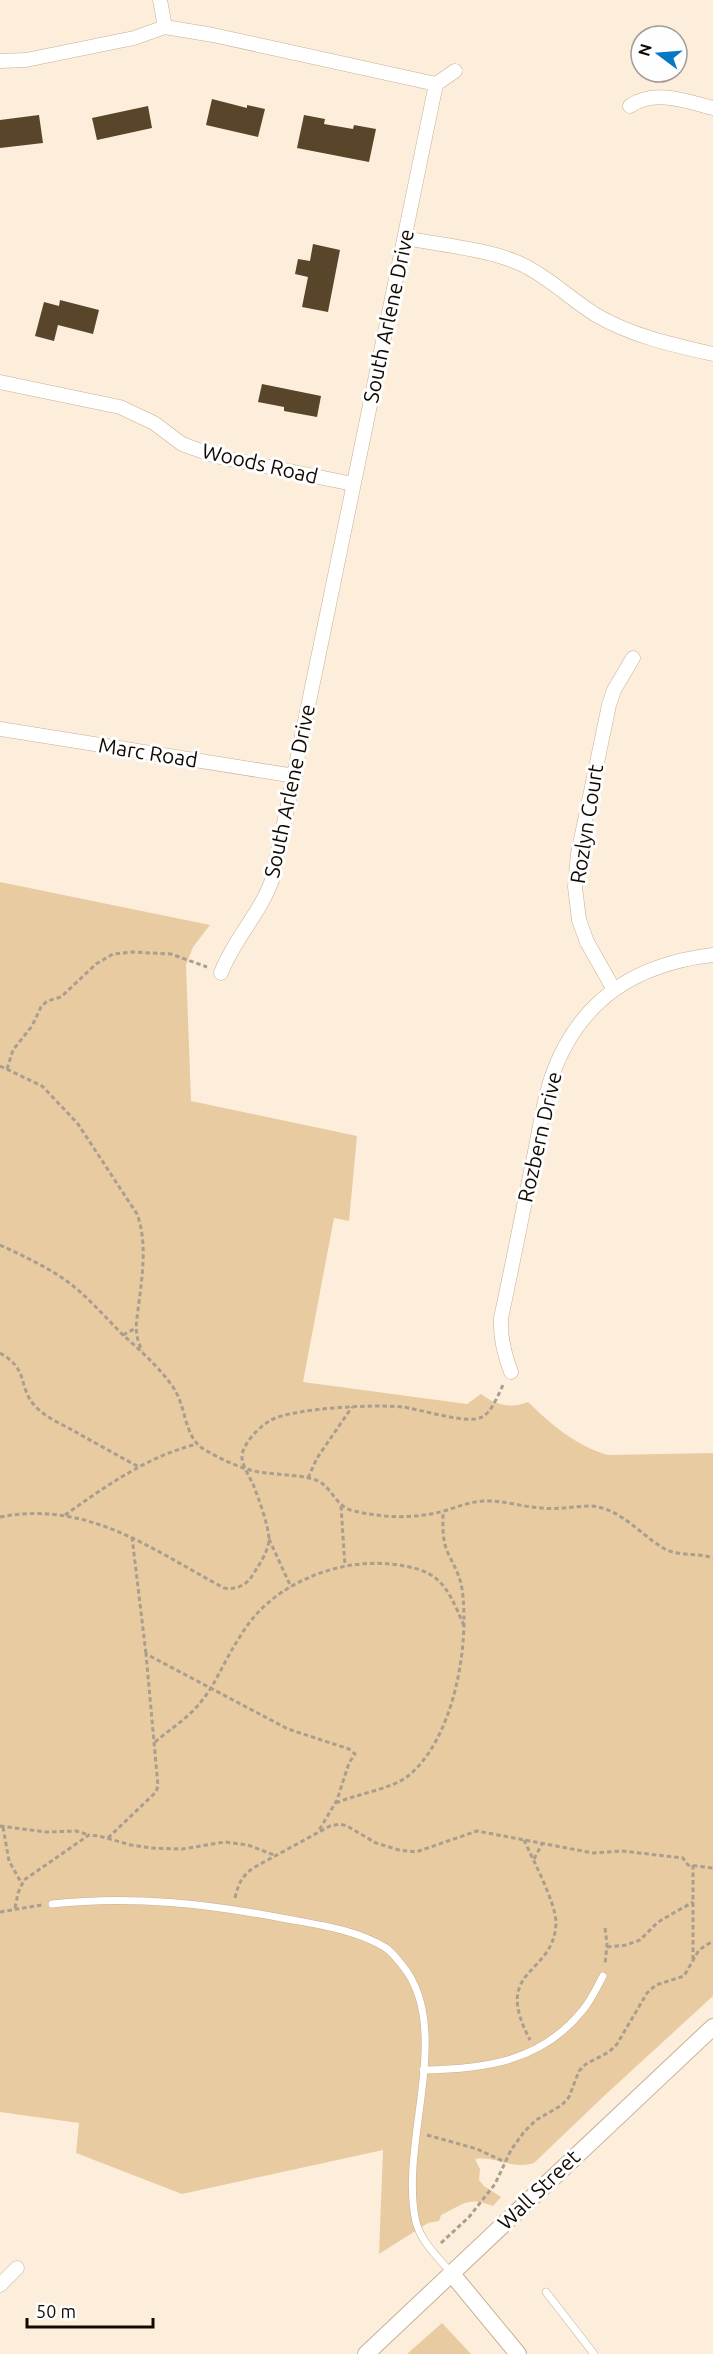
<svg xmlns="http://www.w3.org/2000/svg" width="713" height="2354" font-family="Ubuntu,sans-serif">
	<rect width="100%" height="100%" fill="#fceedb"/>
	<g fill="#e8cba1">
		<path d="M0 882 210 925 193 947 186 965 191 1101 357 1136 349 1221 334 1218 303 1382 467 1404 481 1394C496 1405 510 1409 528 1402 552 1425 576 1446 608 1455L713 1453V1996L604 2096 534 2163C510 2170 498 2156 475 2159L480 2169 479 2180 484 2186 501 2197 493 2206C468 2196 464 2204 441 2215L439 2221 428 2223 379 2254 383 2150 182 2194 76 2153 79 2123 0 2112Z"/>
		<polygon points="442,2323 471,2354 407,2354"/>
	</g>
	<g fill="#58452a">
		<polygon points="212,99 247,108 247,105 265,109 258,137 206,125"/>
		<polygon points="148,106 152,128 97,140 92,118"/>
		<polygon points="39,115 43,143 0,148 0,120"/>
		<polygon points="304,115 325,119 324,124 353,129 354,125 376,129 369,162 297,148"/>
		<polygon points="313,244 340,250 328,312 302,307 308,277 295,274 298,259 310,261"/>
		<polygon points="60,300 99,310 93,334 58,325 54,341 35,336 44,302 59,306"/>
		<polygon points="262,384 321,396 317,417 284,411 284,407 258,402"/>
	</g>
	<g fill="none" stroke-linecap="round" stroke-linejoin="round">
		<g stroke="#c6b091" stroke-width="8">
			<g id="service">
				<path d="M52 1904C132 1895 209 1904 287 1919 320 1925 357 1930 386 1948 392 1952 397 1959 402 1965 455 2029 398 2144 416 2222 421 2242 439 2258 452 2274"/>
				<path d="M423 2070C484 2069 541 2062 582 2011 591 2001 597 1987 603 1976"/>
				<polyline points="546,2292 594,2354"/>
			</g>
		</g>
		<g stroke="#c6b091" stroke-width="15">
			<g id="minor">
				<polyline points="160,0 165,27"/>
				<polyline points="0,61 26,60 134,38 165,27 213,35 436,84"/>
				<polyline points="436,84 455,71"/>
				<path d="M630 106C655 89 686 101 713 108"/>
				<path d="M405 238C440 245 489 249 521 264 549 277 570 299 596 315 632 336 673 345 713 354"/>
				<polyline points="0,382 120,407 154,423 182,444 215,456 353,484"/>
				<polyline points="0,729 295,776"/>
				<path d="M221 973C234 938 262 912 273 877L436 84"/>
				<polyline points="613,988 587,942 579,920 575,887 578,854 609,705 614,690 633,658"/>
				<path d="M511 1372C504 1354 500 1337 501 1318 512 1267 522 1216 532 1166 539 1136 542 1105 552 1076 579 1000 635 964 713 955"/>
				<polyline points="0,2285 17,2268"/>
			</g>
		</g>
		<g stroke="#c6b091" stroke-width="18">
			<g id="tertiary">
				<polyline points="452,2274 518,2354"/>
				<polyline points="366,2354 713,2027"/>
			</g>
		</g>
		<g stroke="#aa9e8f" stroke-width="3" stroke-dasharray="4.5 3" stroke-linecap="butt">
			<path d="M0 1066 42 1086 64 1109 78 1124 137 1214C150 1249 139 1292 136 1328L138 1341 142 1351"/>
			<polyline points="7,1069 13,1050 32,1026 41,1007 47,1001 61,997 96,964 113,954 132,952 171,954 207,967"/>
			<path d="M0 1245C27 1258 55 1270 78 1290 94 1304 108 1320 123 1335 141 1351 159 1367 173 1387 187 1407 183 1437 205 1450 219 1458 237 1467 254 1471 273 1475 294 1474 313 1479 332 1484 334 1507 354 1511 384 1518 414 1519 444 1511 457 1507 469 1502 483 1501 503 1500 522 1507 542 1508 558 1510 575 1506 591 1506 621 1508 640 1535 665 1549 679 1557 697 1552 713 1558"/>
			<polyline points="123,1335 136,1328"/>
			<path d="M0 1353C30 1370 17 1386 35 1406 45 1417 61 1424 74 1431 95 1443 117 1455 139 1467"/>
			<polyline points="308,1478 317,1458 352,1407"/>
			<polyline points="341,1506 345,1566"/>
			<path d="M65 1515C106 1486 148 1456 197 1444"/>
			<path d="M0 1517C88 1500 151 1549 224 1588 237 1590 247 1585 254 1573 260 1563 268 1552 269 1540 269 1526 258 1497 253 1484 249 1476 243 1467 242 1458 241 1445 260 1426 271 1420 293 1408 376 1404 402 1407 420 1409 468 1425 482 1417 492 1412 499 1393 504 1383"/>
			<polyline points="132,1537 146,1654"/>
			<polyline points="269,1539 291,1587"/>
			<path d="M155 1742C169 1730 188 1718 200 1703 214 1687 222 1666 233 1648 239 1638 246 1626 254 1617 285 1580 342 1559 390 1564 439 1569 446 1583 464 1626"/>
			<path d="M336 1803C356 1794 392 1789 408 1776 454 1739 470 1645 462 1589 460 1575 453 1564 447 1551 442 1538 443 1525 443 1511"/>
			<polyline points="0,1826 46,1832 76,1831 89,1835"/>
			<polyline points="3,1827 9,1861 22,1884"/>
			<polyline points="108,1838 156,1792 158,1786 146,1654 288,1729 349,1749 355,1754 349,1763 337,1800 318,1832"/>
			<path d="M524 1840C533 1860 556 1903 556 1923 554 1977 491 1966 530 2040"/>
			<polyline points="534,1859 542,1844"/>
			<polyline points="693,1865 693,1959"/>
			<path d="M235 1898C238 1885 241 1877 253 1868L330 1826 340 1824 347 1826 376 1843 399 1850 416 1852 477 1831 593 1853 622 1851 683 1858 688 1865 713 1868"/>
			<polyline points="15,1908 18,1893 24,1880 89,1835 99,1836 131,1845 151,1848 182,1849 225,1842 248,1845 274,1855"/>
			<polyline points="0,1912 42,1905"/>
			<polyline points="605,1928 607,1944 605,1965"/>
			<polyline points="607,1947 626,1945 640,1940 658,1922 693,1902"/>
			<polyline points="427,2135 477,2149 505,2162"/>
			<polyline points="441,2243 469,2217 495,2184 511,2150 524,2132 536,2120 562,2105 569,2097 579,2071 586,2064 609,2052 617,2044 647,1993 656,1985 684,1976 699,1950 713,1941"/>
		</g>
		<use href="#service" stroke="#fff" stroke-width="7"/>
		<use href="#minor" stroke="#fff" stroke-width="14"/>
		<use href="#tertiary" stroke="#fff" stroke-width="16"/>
	</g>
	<g text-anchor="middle" stroke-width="6" stroke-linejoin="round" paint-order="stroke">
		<g font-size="21" fill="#120a02" stroke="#fefefe">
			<text transform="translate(389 316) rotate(-78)" y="7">South Arlene Drive</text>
			<text transform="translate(260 464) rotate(13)" y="7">Woods Road</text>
			<text transform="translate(148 753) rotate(9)" y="7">Marc Road</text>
			<text transform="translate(290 791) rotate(-78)" y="7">South Arlene Drive</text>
			<text transform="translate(587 824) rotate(-81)" y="7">Rozlyn Court</text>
			<text transform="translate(540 1137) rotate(-77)" y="7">Rozbern Drive</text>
			<text transform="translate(539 2190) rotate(-44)" y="7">Wall Street</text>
		</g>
	</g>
	<g transform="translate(659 54) rotate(286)"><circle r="28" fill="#fefefe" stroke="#a09c99" stroke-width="1.5"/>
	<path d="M0-4.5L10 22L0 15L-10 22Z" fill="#0379c3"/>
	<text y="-9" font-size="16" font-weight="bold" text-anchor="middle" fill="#120a02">N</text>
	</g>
	<path d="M27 2318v9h126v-9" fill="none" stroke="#120a02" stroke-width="3"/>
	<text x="36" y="2318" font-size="18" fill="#120a02" stroke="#fefefe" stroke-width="4.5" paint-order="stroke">50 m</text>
</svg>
